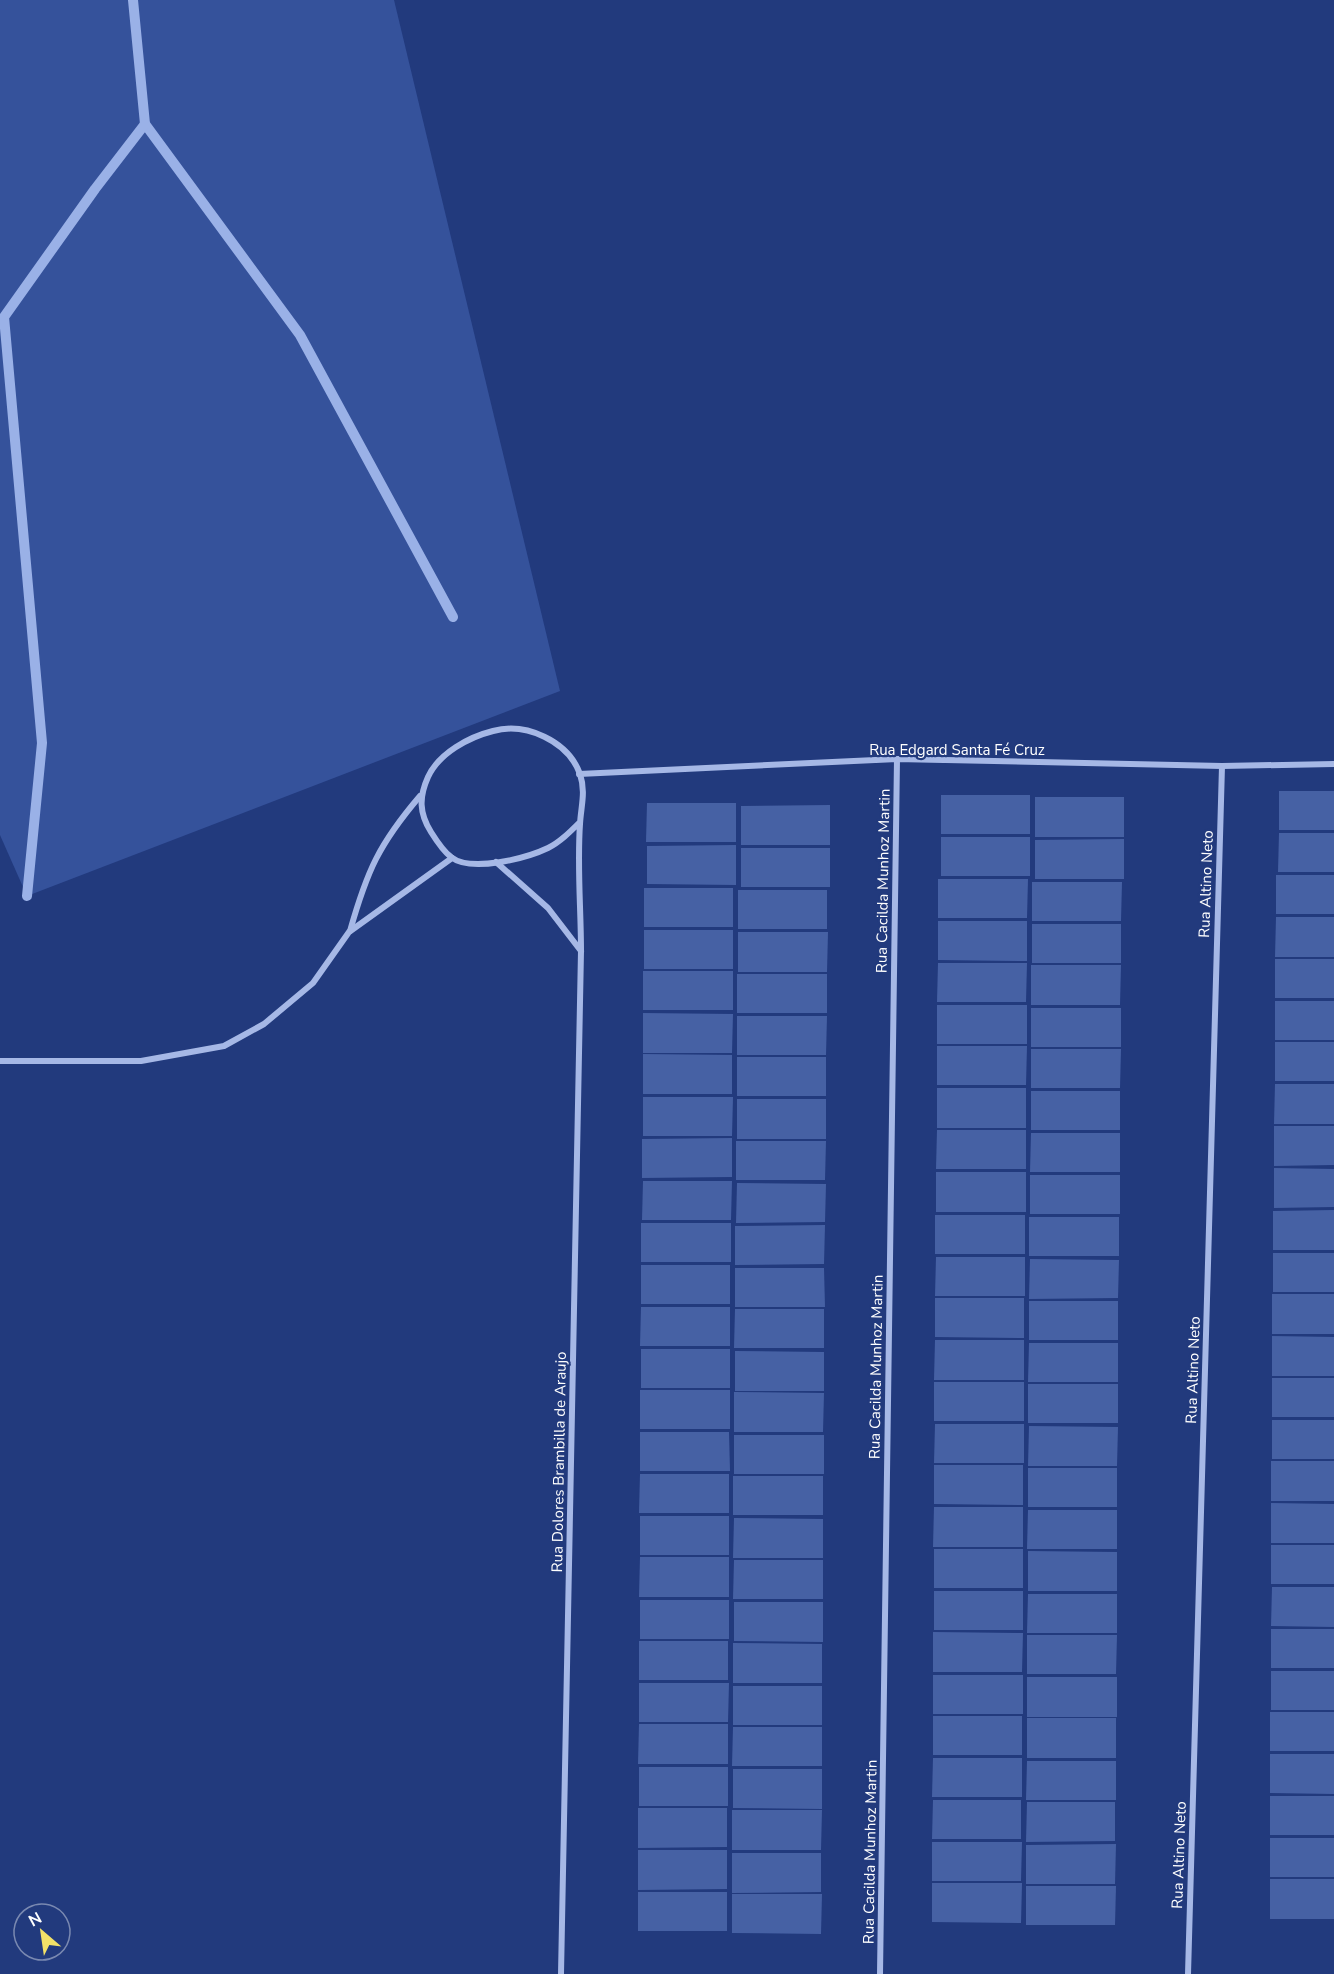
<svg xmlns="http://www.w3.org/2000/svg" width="1334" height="1974" font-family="'Nunito Sans',sans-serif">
	<rect width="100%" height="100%" fill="#223a7d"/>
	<polygon fill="#35529b" points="0,0 394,0 560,691 27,896 0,835"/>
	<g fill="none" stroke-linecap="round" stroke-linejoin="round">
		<g stroke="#9ab1e7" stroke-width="10">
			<polyline points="133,0 145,124 300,335 453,617"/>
			<polyline points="27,896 42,743 4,317 95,189 145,124"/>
		</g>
	</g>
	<g fill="#4661a4">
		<rect x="1279" y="791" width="55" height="39"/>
		<rect x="941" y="795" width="89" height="39"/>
		<rect x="1035" y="797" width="89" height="40"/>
		<polygon points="647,803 736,803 736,842 646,842"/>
		<polygon points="830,805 830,845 741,845 741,806"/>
		<polygon points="1279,833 1334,833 1334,872 1278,872"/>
		<rect x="941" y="837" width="89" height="39"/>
		<polygon points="1124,839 1124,879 1035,879 1035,840"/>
		<polygon points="736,845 736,885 647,884 647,846"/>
		<rect x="741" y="848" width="89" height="39"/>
		<rect x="1276" y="875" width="58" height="39"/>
		<polygon points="938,879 1028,879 1027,918 938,918"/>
		<polygon points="1032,882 1122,882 1121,921 1032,921"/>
		<rect x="644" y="888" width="89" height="39"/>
		<rect x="738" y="890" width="89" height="39"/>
		<polygon points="1276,917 1334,917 1334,957 1275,957"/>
		<polygon points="938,921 1027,921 1027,961 938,960"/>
		<rect x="1032" y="924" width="89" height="39"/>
		<rect x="644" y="930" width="89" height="39"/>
		<polygon points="738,932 828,932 827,972 738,972"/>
		<rect x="1275" y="959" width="59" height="39"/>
		<polygon points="938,963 1027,963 1026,1002 937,1002"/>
		<polygon points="1031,965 1121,965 1120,1005 1031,1005"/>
		<rect x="643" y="971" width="90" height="39"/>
		<rect x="737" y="974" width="90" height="39"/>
		<rect x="1275" y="1001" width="59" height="39"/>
		<rect x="937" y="1005" width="90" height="39"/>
		<rect x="1031" y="1008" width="90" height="39"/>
		<polygon points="643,1013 733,1014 732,1053 643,1053"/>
		<polygon points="737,1016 827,1016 826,1055 737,1055"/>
		<rect x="1275" y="1042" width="59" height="39"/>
		<polygon points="937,1046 1027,1046 1026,1085 937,1085"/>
		<polygon points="1031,1049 1121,1049 1120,1088 1031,1088"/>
		<polygon points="643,1054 732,1055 732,1094 643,1094"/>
		<rect x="737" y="1057" width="89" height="39"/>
		<polygon points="1275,1084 1334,1084 1334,1124 1274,1124"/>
		<rect x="937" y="1088" width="89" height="40"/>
		<rect x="1031" y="1091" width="89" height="39"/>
		<polygon points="643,1097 733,1097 732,1136 643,1136"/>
		<rect x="737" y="1099" width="89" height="40"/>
		<polygon points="1274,1126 1334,1126 1334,1165 1274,1166"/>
		<polygon points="937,1130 1026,1130 1026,1169 936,1169"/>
		<polygon points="1031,1133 1120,1133 1120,1172 1030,1172"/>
		<polygon points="732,1138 732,1177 642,1178 642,1139"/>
		<polygon points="736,1141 826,1141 825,1180 736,1180"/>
		<polygon points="1274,1168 1334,1169 1334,1207 1274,1208"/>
		<rect x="936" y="1172" width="90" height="40"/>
		<rect x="1030" y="1175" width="90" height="39"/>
		<polygon points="643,1181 732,1181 731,1220 642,1220"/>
		<polygon points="737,1183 826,1184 825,1222 736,1223"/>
		<polygon points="1334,1210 1334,1250 1273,1250 1273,1211"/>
		<rect x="935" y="1215" width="90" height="39"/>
		<rect x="1029" y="1217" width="90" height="39"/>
		<rect x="641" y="1223" width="90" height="39"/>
		<polygon points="825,1225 824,1264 735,1265 735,1226"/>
		<rect x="1273" y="1253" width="61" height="39"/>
		<polygon points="936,1257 1025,1257 1025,1296 935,1296"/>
		<polygon points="1030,1259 1119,1260 1118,1298 1029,1299"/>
		<rect x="641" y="1265" width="89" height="39"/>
		<polygon points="735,1268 824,1268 825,1307 735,1307"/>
		<rect x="1272" y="1294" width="62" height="40"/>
		<polygon points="935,1298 1024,1298 1024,1338 935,1337"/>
		<rect x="1029" y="1301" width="89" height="39"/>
		<polygon points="641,1307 730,1307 730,1346 640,1346"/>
		<polygon points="735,1309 824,1309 824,1348 734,1348"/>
		<polygon points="1272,1336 1334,1337 1334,1376 1272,1376"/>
		<polygon points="935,1340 1024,1340 1024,1380 934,1380"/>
		<polygon points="1029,1343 1118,1343 1118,1382 1028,1382"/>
		<rect x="641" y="1349" width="89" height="39"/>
		<polygon points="735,1351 824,1352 824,1391 735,1391"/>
		<rect x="1272" y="1378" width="62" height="39"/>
		<rect x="934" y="1382" width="90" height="39"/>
		<rect x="1028" y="1384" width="90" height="39"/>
		<rect x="640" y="1390" width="90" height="39"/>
		<polygon points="734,1392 824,1393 823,1432 734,1432"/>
		<rect x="1272" y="1420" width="62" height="39"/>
		<polygon points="935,1424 1024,1424 1024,1463 934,1463"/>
		<polygon points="1029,1426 1118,1427 1117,1466 1028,1466"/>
		<polygon points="640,1432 729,1432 730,1471 640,1471"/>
		<rect x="734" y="1435" width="90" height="39"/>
		<rect x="1271" y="1461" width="63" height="40"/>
		<polygon points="934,1465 1023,1465 1023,1505 934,1504"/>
		<rect x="1028" y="1468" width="89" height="39"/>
		<polygon points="640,1474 729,1474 729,1513 639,1513"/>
		<rect x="733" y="1476" width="90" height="39"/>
		<polygon points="1271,1503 1334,1504 1334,1543 1271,1543"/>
		<polygon points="934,1507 1023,1507 1023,1547 933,1547"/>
		<polygon points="1028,1510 1117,1510 1117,1549 1027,1549"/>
		<rect x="640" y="1516" width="89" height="39"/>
		<polygon points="734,1518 823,1519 823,1558 733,1558"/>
		<rect x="1271" y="1545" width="63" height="39"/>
		<rect x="934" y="1549" width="89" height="39"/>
		<polygon points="1028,1551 1117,1552 1117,1591 1028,1591"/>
		<polygon points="640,1557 729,1557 729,1597 639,1597"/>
		<polygon points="734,1560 823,1560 823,1599 733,1599"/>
		<polygon points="1272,1587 1334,1587 1334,1627 1271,1626"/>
		<rect x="934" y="1591" width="89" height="39"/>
		<polygon points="1028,1594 1117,1594 1117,1633 1027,1633"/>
		<rect x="640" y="1600" width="89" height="39"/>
		<polygon points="734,1602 823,1602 823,1642 734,1641"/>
		<rect x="1271" y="1629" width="63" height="39"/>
		<polygon points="933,1632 1023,1633 1022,1672 933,1672"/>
		<polygon points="1027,1635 1117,1635 1116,1674 1027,1674"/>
		<rect x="639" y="1641" width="89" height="39"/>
		<polygon points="733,1643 822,1644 822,1683 733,1683"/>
		<rect x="1271" y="1671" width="63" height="39"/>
		<rect x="933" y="1675" width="90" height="39"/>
		<rect x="1027" y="1677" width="90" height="40"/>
		<polygon points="639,1683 729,1683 728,1722 639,1722"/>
		<rect x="733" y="1686" width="89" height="39"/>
		<rect x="1270" y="1712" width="64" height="39"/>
		<rect x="933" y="1716" width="89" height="39"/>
		<rect x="1027" y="1718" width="89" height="40"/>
		<polygon points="639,1724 728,1724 728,1764 638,1764"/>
		<polygon points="733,1727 822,1727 822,1766 732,1766"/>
		<polygon points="1270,1754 1334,1754 1334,1794 1270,1793"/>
		<polygon points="933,1758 1022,1758 1022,1797 932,1797"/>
		<polygon points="1027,1761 1116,1761 1116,1800 1026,1800"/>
		<rect x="639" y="1767" width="89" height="39"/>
		<polygon points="733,1769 822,1769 822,1809 733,1808"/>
		<rect x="1270" y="1796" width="64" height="39"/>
		<polygon points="933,1800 1021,1800 1021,1839 932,1839"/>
		<polygon points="1027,1802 1115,1802 1115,1841 1026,1842"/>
		<polygon points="638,1808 727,1808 727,1847 638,1848"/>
		<polygon points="732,1810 822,1810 821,1850 732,1850"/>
		<rect x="1270" y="1838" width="64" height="39"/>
		<polygon points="932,1842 1022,1842 1021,1881 932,1881"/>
		<polygon points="1116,1844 1115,1884 1026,1884 1026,1845"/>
		<polygon points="638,1850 727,1850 727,1889 638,1890"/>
		<polygon points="732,1853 821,1853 821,1892 732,1893"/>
		<rect x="1270" y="1879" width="64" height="40"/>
		<polygon points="932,1883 1022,1883 1021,1923 932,1922"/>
		<polygon points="1026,1886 1116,1886 1115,1925 1026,1925"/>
		<rect x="638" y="1892" width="89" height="39"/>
		<polygon points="732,1894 822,1894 821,1934 732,1933"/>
	</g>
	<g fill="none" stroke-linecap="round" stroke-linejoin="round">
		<g stroke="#a6b8e6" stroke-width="6">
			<polyline points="579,774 897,759 1222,766 1334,764"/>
			<polyline points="496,862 548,908 581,951"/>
			<path d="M350 931C367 871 379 844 420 796"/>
			<polyline points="0,1061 141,1061 224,1046 264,1024 313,983 349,932 452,858"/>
			<path d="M561 1974 581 951C581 909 577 866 580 824 581 806 586 792 580 774 568 741 526 722 493 731 469 737 439 753 428 777 419 797 419 813 431 832 436 840 443 851 451 857 471 873 527 858 548 848 560 842 570 832 580 822"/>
			<polyline points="880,1974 897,759"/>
			<polyline points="1188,1974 1222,766"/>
		</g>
	</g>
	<g text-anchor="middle" stroke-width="4.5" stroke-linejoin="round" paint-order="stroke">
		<g font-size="15" fill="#fff" stroke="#223a7d">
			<text x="957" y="755">Rua Edgard Santa Fé Cruz</text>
			<text transform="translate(883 881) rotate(-89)" y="5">Rua Cacilda Munhoz Martin</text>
			<text transform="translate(1206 884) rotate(-88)" y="5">Rua Altino Neto</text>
			<text transform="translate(876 1367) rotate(-89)" y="5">Rua Cacilda Munhoz Martin</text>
			<text transform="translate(1193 1370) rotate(-88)" y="5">Rua Altino Neto</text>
			<text transform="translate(559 1462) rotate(-89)" y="5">Rua Dolores Brambilla de Araujo</text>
			<text transform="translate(870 1852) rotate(-89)" y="5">Rua Cacilda Munhoz Martin</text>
			<text transform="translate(1179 1855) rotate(-88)" y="5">Rua Altino Neto</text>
		</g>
	</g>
	<g transform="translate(42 1932) rotate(331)"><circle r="28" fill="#223a7d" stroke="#7a89b1" stroke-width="1.5"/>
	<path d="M0-4.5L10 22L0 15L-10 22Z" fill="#f2e168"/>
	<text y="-9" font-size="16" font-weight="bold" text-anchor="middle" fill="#ffffff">N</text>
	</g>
</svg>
